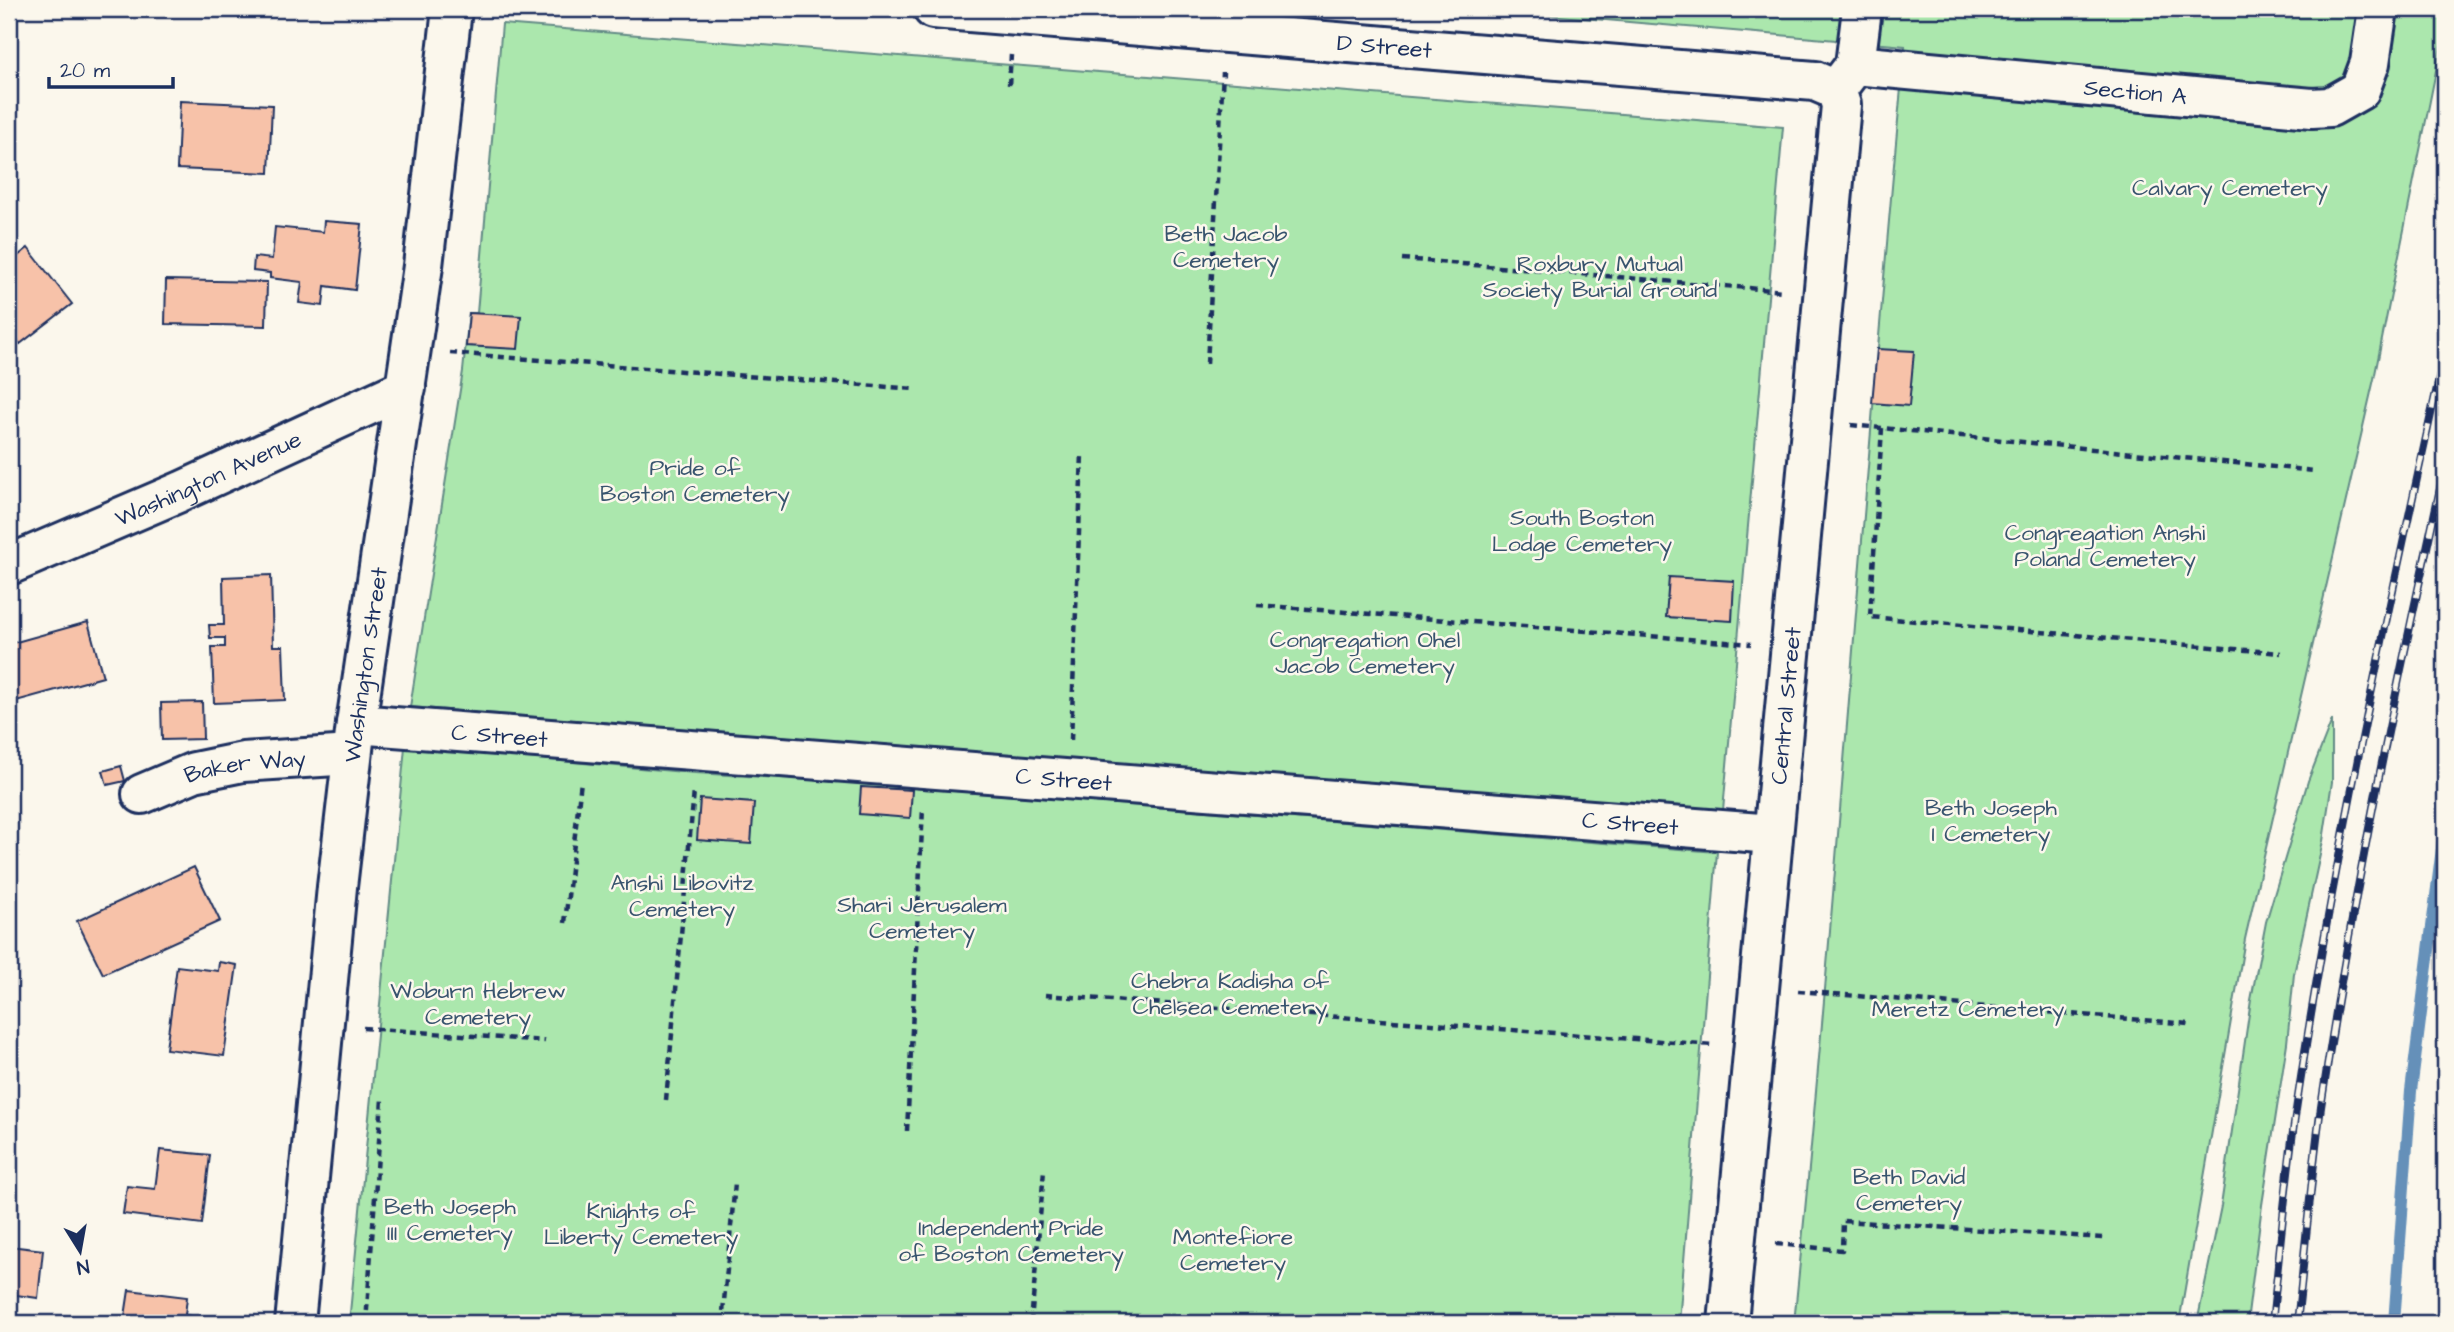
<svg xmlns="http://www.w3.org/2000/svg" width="2454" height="1332" font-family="'Architects Daughter',sans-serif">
	<rect width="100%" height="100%" fill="#fbf7ec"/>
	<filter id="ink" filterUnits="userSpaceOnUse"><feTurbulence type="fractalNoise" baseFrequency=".0143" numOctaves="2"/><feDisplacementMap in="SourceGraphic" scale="14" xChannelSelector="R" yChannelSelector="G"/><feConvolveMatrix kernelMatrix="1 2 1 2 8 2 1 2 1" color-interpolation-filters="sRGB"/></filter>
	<g filter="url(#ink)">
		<g fill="#abe7ad" stroke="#638b86" stroke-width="2">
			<path d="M1478 9H2445V26L2374 379 2245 939 2179 1323H1794C1837 898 1864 471 1905 46Z"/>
			<polygon points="502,24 1783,127 1723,811 410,707 463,371 469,313 477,313"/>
			<polygon points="2332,720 2332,782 2323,841 2294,974 2287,1043 2262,1205 2247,1323 2197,1323 2221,1206 2251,1000 2266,922 2308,781"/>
			<polygon points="405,747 695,773 817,780 1717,852 1679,1323 349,1323"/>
		</g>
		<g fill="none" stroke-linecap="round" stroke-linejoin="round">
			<polyline stroke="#6590b9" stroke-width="12" points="2394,1323 2411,1091 2445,825"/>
		</g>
		<g fill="#f7c2a9" stroke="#1b2f5e" stroke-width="2">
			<polygon points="180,101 272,105 269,173 177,169"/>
			<polygon points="324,221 362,224 355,290 325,286 323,306 299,303 302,282 270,278 270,273 253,271 254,257 272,259 275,227 323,232"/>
			<polygon points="28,248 72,304 20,344 12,333 9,336 9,263"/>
			<polygon points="166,280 267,282 266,326 165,324"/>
			<polygon points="469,313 521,316 518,349 466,346"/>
			<polygon points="1877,349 1914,351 1909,406 1872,403"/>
			<polygon points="271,575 273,646 283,646 285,700 214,703 212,647 225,647 225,638 210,638 209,625 224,625 223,577"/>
			<polygon points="1669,577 1734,581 1732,621 1666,617"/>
			<polygon points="88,622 103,677 9,703 9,644"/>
			<polygon points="202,702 203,739 162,740 161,703"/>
			<polygon points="121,766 125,781 107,785 103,771"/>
			<polygon points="861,787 912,790 910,818 859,814"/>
			<polygon points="700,799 754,803 751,844 697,840"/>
			<polygon points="194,867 220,921 103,974 77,921"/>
			<polygon points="219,962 237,965 224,1056 166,1049 177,966 218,971"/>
			<polygon points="160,1150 210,1155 202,1224 123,1214 127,1186 155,1189"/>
			<polygon points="9,1246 43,1250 38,1298 9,1294"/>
			<polygon points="129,1290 187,1297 185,1315 191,1316 190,1323 124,1323"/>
			<polygon points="67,1316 98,1320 97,1323 67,1323"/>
		</g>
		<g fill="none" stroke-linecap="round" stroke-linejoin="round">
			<g stroke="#1b2f5e" stroke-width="44">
				<g id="minor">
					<path id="s1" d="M933 9 1815 81 1836 90"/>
					<polyline points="1855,65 1862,9"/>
					<path id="s2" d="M1836 90 1855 65 2312 108 2330 107 2360 90 2370 63 2378 9"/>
					<path id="s3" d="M9 565 182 491 406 388"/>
					<path id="s4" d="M356 724 1773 834"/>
					<path id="s5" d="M142 794 194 772 243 762 352 755"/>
					<path id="s6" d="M1728 1323 1841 105 1836 90"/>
				</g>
			</g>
			<g stroke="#1b2f5e" stroke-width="44">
				<g id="major">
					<path id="s7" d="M295 1323 337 887 356 724 423 266 452 9"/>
				</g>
			</g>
			<g stroke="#1b2f5e" stroke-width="4.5" stroke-dasharray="7 5" stroke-linecap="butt">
				<polyline points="1009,85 1011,55"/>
				<polyline points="1402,259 1784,291"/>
				<polyline points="450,353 915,389"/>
				<polyline points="1207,364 1223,72"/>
				<polyline points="1851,425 2315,471"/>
				<polyline points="1882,428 1870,617 2281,653"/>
				<polyline points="1257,605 1751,644"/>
				<polyline points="1071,740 1082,454"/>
				<polyline points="565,923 581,781"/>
				<polyline points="1798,991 2189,1024"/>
				<polyline points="1045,995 1714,1045"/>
				<polyline points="363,1028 545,1041"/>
				<polyline points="666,1100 694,791"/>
				<polyline points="907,1131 923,808"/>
				<polyline points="1776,1244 1842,1250 1843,1221 2104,1238"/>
				<polyline points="366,1323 382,1099"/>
				<polyline points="722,1323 735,1183"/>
				<polyline points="1031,1323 1044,1170"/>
			</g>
			<use href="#minor" stroke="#fbf7ec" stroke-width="38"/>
			<use href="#major" stroke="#fbf7ec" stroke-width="38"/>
			<g stroke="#1b2f5e" stroke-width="8">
				<g id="rail">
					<path d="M2272 1323C2280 1250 2286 1176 2297 1103 2335 850 2390 600 2445 351"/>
					<path d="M2297 1323C2305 1251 2311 1179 2321 1107 2353 892 2398 678 2445 466"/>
				</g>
			</g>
			<use href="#rail" stroke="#fbf7ec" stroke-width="5" stroke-dasharray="16" stroke-linecap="butt"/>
		</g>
	</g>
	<g text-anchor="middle" stroke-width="5" stroke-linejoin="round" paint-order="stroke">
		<g font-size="23" fill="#1b2f5e" stroke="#fbf7ec">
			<text dy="8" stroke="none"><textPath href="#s1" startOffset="453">D Street</textPath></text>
			<text dy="8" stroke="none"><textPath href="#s2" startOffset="313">Section A</textPath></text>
			<text dy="8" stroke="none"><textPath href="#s3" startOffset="217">Washington Avenue</textPath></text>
			<text dy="8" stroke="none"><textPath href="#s7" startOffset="662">Washington Street</textPath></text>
			<text dy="8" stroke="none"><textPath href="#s6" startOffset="620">Central Street</textPath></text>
			<text dy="8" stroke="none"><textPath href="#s4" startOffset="144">C Street</textPath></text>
			<text dy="8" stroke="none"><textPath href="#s5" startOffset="108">Baker Way</textPath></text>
			<text dy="8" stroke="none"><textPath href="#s4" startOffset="710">C Street</textPath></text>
			<text dy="8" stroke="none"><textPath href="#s4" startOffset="1278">C Street</textPath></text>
		</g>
		<g font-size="23" fill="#38546e" stroke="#fbf7ec">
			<text x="2230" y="195">Calvary Cemetery</text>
			<text x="1226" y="241">Beth Jacob<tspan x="1226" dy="26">Cemetery</tspan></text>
			<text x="1600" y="271">Roxbury Mutual<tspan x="1600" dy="26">Society Burial Ground</tspan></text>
			<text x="695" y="475">Pride of<tspan x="695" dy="26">Boston Cemetery</tspan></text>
			<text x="1582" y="525">South Boston<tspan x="1582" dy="26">Lodge Cemetery</tspan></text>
			<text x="2105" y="540">Congregation Anshi<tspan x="2105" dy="26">Poland Cemetery</tspan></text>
			<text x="1365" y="647">Congregation Ohel<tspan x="1365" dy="26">Jacob Cemetery</tspan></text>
			<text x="1991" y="815">Beth Joseph<tspan x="1991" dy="26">I Cemetery</tspan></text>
			<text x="682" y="890">Anshi Libovitz<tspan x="682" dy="26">Cemetery</tspan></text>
			<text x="922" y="912">Shari Jerusalem<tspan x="922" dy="26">Cemetery</tspan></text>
			<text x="1230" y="988">Chebra Kadisha of<tspan x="1230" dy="26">Chelsea Cemetery</tspan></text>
			<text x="478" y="998">Woburn Hebrew<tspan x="478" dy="26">Cemetery</tspan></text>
			<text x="1968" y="1016">Meretz Cemetery</text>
			<text x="1909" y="1184">Beth David<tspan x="1909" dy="26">Cemetery</tspan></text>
			<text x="450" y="1214">Beth Joseph<tspan x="450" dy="26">III Cemetery</tspan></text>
			<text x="641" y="1218">Knights of<tspan x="641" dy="26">Liberty Cemetery</tspan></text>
			<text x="1011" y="1235">Independent Pride<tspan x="1011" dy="26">of Boston Cemetery</tspan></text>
			<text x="1233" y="1244">Montefiore<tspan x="1233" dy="26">Cemetery</tspan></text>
		</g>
	</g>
	<rect width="2454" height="1332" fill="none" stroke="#fbf7ec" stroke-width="35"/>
	<rect x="18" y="18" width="2419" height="1297" fill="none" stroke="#1b2f5e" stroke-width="2.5" filter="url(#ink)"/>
	<g transform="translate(80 1251) rotate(169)" stroke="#fbf7ec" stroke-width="5" paint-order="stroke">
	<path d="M0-5L12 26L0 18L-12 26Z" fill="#1b2f5e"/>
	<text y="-10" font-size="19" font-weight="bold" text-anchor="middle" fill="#1b2f5e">N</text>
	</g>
	<path d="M49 77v10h124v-10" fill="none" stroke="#1b2f5e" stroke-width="3.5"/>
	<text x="60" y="77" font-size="21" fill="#1b2f5e" stroke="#fbf7ec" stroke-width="5" paint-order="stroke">20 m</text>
</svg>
